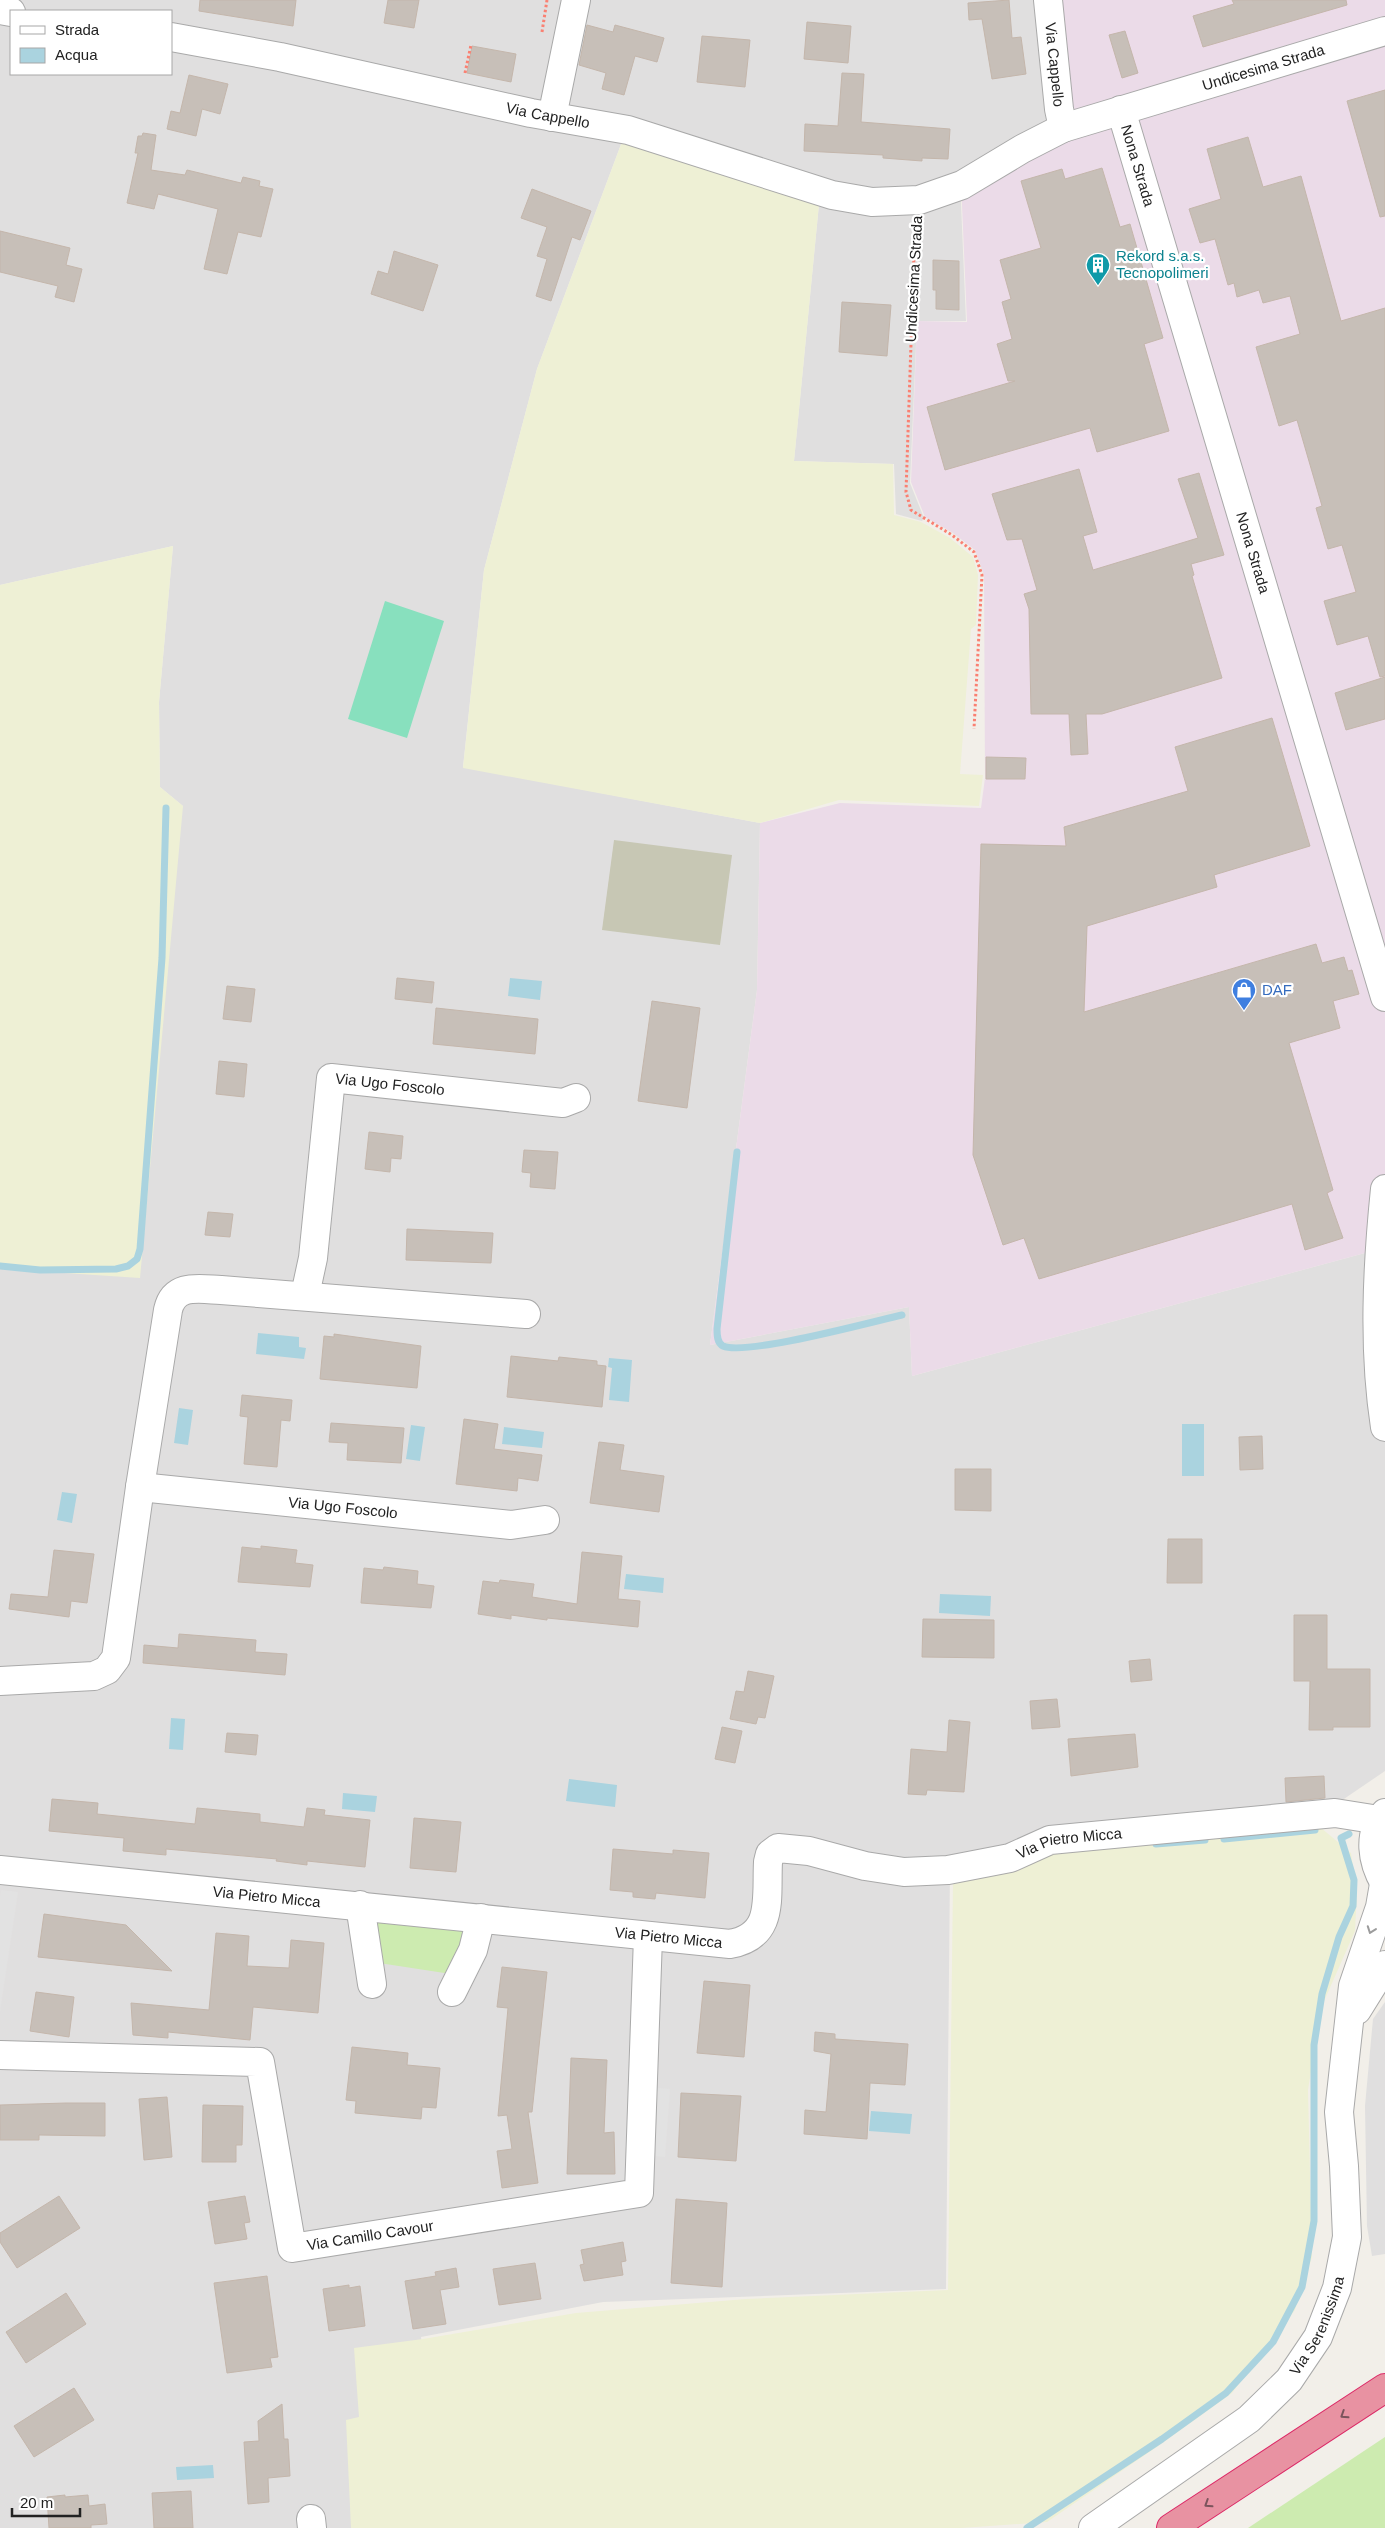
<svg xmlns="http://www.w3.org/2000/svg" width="1385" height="2528" font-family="Helvetica,sans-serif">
	<rect width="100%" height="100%" fill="#f2efe9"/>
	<g fill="#e0dfdf" fill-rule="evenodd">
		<path d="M0 0H1040L1051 131 960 180 966 321H917L910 483 924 518 922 521 896 514 894 464 794 461 819 204 623 139 537 369 484 570 463 767 760 823 757 990 710 1345 909 1307 912 1376 1376 1250 1385 1404V1771L1338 1803 950 1867 946 2289 603 2302 421 2337 443 2528H0V1267L4 1269 183 806 160 787 159 702 173 546 0 585ZM11 11H171V74H11Z"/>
		<polygon points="1385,2002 1385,2254 1372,2256 1367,2226 1365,2106 1373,2019"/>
	</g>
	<polygon fill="#ebdbe8" points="1043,0 1385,0 1385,1358 1376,1250 912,1376 909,1307 710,1345 757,990 760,823 840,803 981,808 985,778 984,575 975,550 953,533 925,517 911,482 917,321 967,322 961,182 1052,131"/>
	<polygon fill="#c7c7b4" points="614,840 732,855 720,945 602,930"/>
	<g fill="#eef0d5">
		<polygon points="623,139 819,204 794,461 893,464 894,515 921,522 950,538 973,557 978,575 976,625 971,629 960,774 983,775 979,806 839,800 760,823 463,768 484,570 537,369"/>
		<polygon points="173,546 159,702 160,787 183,806 140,1278 4,1269 0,1267 0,585"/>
		<polygon points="1320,1827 1351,1853 1357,1892 1355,1931 1321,2008 1308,2090 1312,2257 1295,2310 1232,2393 1161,2444 1047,2522 961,2528 351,2528 346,2420 359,2417 354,2348 423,2339 576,2313 746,2299 948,2290 953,1881 1018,1871 1052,1846"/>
	</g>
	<g fill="#cdebb0">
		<polygon points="369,1920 469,1929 451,1974 379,1963"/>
		<polygon points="1385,2437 1385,2528 1248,2528"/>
	</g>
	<polygon fill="#88e0be" points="385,601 444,621 407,738 348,719"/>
	<g fill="#e2e2e2">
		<polygon points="1,1890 18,1892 0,2011 0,1896"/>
		<polygon points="658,2088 670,2089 665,2157 655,2156"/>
	</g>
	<g fill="#aad3df">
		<polygon points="510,978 542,981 540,1000 508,996"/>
		<polygon points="258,1333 299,1337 299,1347 306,1348 304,1359 256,1354"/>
		<polygon points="609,1358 632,1360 629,1402 609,1400 612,1368 608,1367"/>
		<polygon points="179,1408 193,1410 188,1445 174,1443"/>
		<rect x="1182" y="1424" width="22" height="52"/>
		<polygon points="411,1425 425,1427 420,1461 406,1459"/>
		<polygon points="504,1427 544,1432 542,1448 502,1444"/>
		<polygon points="62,1492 77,1494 72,1523 57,1520"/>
		<polygon points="626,1574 664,1578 663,1593 624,1589"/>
		<polygon points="940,1594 991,1596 990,1616 939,1613"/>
		<polygon points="171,1718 185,1719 183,1750 169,1749"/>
		<polygon points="569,1779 617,1785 615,1807 566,1801"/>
		<polygon points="343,1793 377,1796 375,1812 342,1809"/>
		<polygon points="871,2111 912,2114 910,2134 869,2131"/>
		<polygon points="213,2465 214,2478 177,2480 176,2467"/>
	</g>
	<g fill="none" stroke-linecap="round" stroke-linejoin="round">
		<g stroke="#aad3df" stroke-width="7">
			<path d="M737 1152 717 1329C717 1335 717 1343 723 1346 746 1356 871 1322 902 1315"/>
			<polyline points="0,1266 40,1270 116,1269 128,1266 137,1259 140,1249 162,958 166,808"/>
			<polyline points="1224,1839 1315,1830"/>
			<polyline points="1156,1844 1205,1840"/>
			<polyline points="1027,2528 1162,2439 1226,2393 1273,2342 1302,2287 1314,2221 1314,2045 1322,1994 1339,1937 1353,1906 1354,1880 1341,1838 1349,1834"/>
		</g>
	</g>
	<g fill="#c7bfb8" stroke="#c4b6ab">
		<polygon points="200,0 296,0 293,26 199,11"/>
		<polygon points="388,0 419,0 414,28 384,23"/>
		<polygon points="1009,0 1012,38 1021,37 1026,74 992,79 982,19 969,20 968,3"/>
		<polygon points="1232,0 1346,0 1347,5 1203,47 1193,16 1234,4"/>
		<polygon points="807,22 851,26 848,63 804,59"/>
		<polygon points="587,25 613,32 615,25 664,38 657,62 635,56 624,95 602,89 606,73 579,65"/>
		<polygon points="1125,31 1138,73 1122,78 1109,35"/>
		<polygon points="702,36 750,40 745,87 697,82"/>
		<polygon points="472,46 516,54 511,82 467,73"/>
		<polygon points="842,73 864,74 861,122 950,129 948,159 922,158 922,161 883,158 883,155 804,151 805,124 838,126"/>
		<polygon points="189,75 228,84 220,114 202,109 196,136 167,129 171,111 180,113"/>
		<polygon points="1385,90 1385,216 1380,217 1347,101"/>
		<polygon points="143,133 156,135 151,170 185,175 187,170 241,183 243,177 260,181 259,186 273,189 261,237 238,232 227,274 204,269 218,209 158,194 154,209 127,203 138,153 135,153 138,136 142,136"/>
		<polygon points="1248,137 1263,187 1301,176 1341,321 1385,308 1385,676 1380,677 1368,636 1337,645 1324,601 1356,592 1342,545 1328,549 1316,508 1322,506 1297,420 1279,426 1256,347 1300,334 1290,296 1263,303 1259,290 1237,297 1234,283 1228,285 1215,239 1200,243 1189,209 1221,199 1207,149"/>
		<polygon points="1102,168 1120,227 1130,224 1163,338 1144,344 1169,431 1097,452 1090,428 945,470 927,407 1015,381 1008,381 997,344 1012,339 1002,302 1011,299 1000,260 1041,248 1021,181 1062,169 1065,179"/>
		<polygon points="532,189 591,211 580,240 572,237 551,301 536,296 547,259 537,256 547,227 521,218"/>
		<polygon points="0,231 70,248 66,265 82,269 74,302 55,297 58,286 0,272"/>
		<polygon points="394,251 438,265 423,311 371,294 378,271 388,274"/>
		<polygon points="933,260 959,261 959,310 936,309 936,290 933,290"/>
		<polygon points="842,302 891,305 887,356 839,352"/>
		<polygon points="1079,469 1097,532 1083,536 1093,570 1198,538 1178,479 1199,473 1224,555 1191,564 1194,575 1192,576 1222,678 1102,714 1086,714 1088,754 1071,755 1069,714 1031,714 1029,609 1024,594 1037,590 1022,539 1007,540 992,494"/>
		<polygon points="1385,677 1385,719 1346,730 1335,693"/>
		<polygon points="1272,718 1310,846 1214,875 1217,887 1087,926 1084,1012 1316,944 1322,963 1344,957 1348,971 1352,970 1359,994 1333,1001 1340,1028 1289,1043 1333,1190 1327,1193 1343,1238 1305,1250 1292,1204 1039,1279 1024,1238 1003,1245 973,1155 981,844 1066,846 1064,827 1188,791 1175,747"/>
		<polygon points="986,757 1026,758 1025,779 986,779"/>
		<polygon points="397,978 434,982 432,1003 395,999"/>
		<polygon points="227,986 255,989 251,1022 223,1019"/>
		<polygon points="652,1001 700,1008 687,1108 638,1101"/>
		<polygon points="436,1008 538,1019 535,1054 433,1044"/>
		<polygon points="219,1061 247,1064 244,1097 216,1094"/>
		<polygon points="369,1132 403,1136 401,1159 391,1158 390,1172 365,1169"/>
		<polygon points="524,1150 558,1152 555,1189 530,1187 531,1173 522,1172"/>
		<polygon points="208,1212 233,1214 230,1237 205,1235"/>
		<polygon points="407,1229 493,1233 491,1263 406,1260"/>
		<polygon points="334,1334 421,1346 417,1388 320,1379 324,1336 334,1337"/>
		<polygon points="511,1356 558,1361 559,1357 597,1361 597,1365 606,1366 602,1407 507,1397"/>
		<polygon points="242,1395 292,1400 290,1421 281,1420 277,1467 244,1464 248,1417 240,1416"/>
		<polygon points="464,1419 498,1424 494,1449 542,1455 538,1481 518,1478 517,1491 456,1484"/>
		<polygon points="331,1423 404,1428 401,1463 347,1460 348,1443 329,1442"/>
		<polygon points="1262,1436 1263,1469 1240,1470 1239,1437"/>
		<polygon points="599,1442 624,1445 620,1470 664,1476 659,1512 590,1503"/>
		<polygon points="955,1469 991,1469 991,1511 955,1510"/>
		<polygon points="1168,1539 1202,1539 1202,1583 1167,1583"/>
		<polygon points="261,1546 297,1550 295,1563 313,1565 310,1587 238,1582 242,1547 261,1549"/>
		<polygon points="54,1550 94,1554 87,1603 71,1601 69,1617 9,1609 11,1594 48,1597"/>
		<polygon points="582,1552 622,1556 618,1599 640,1601 638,1627 547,1618 547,1620 511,1615 511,1619 478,1614 483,1581 499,1583 500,1580 534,1584 532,1597 577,1604"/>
		<polygon points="384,1567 418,1571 417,1584 434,1586 431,1608 361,1603 364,1568 383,1570"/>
		<polygon points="1294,1615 1327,1615 1327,1669 1370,1669 1370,1727 1333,1727 1333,1730 1309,1730 1310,1681 1294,1681"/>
		<polygon points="923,1619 994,1620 994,1658 922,1657"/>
		<polygon points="179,1634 256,1640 255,1652 287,1654 285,1675 143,1663 144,1645 178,1648"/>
		<polygon points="1150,1659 1152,1680 1131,1682 1129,1661"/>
		<polygon points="748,1671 774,1676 765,1718 758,1717 756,1724 730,1719 736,1691 744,1692"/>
		<polygon points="1057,1699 1060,1727 1032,1729 1030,1701"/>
		<polygon points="949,1720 970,1722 964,1792 927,1790 926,1795 908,1794 911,1749 947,1752"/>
		<polygon points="722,1727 742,1731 735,1763 715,1759"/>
		<polygon points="227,1733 258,1735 256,1755 225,1752"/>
		<polygon points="1135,1734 1138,1767 1071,1776 1068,1739"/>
		<polygon points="1324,1776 1325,1798 1286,1802 1285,1778"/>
		<polygon points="52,1799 98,1803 97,1814 195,1824 197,1808 260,1814 260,1822 304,1827 307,1808 325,1810 324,1815 370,1820 365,1867 307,1861 307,1865 276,1861 277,1859 166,1849 166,1855 123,1851 124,1838 49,1831"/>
		<polygon points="414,1818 461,1822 456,1872 410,1868"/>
		<polygon points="613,1849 673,1854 673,1850 709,1853 705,1898 656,1893 655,1899 633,1897 633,1892 610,1890"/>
		<polygon points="44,1914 126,1925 172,1971 38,1957"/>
		<polygon points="216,1933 249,1936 247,1966 289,1968 291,1940 324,1943 318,2013 253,2007 250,2040 168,2032 168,2038 133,2035 131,2003 209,2010"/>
		<polygon points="502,1967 547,1972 532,2112 528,2112 538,2183 502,2188 497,2151 512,2149 507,2115 498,2116 508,2008 497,2007"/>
		<polygon points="704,1981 750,1985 744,2057 697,2053"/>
		<polygon points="36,1992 74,1997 69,2037 30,2031"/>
		<polygon points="815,2032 835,2034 835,2039 908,2044 905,2085 870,2083 867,2139 804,2134 805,2110 826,2112 831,2054 814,2051"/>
		<polygon points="352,2047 408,2053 407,2065 440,2068 436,2108 422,2107 421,2119 355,2113 356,2101 346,2100"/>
		<polygon points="571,2058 607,2060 604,2133 614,2132 615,2174 567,2174"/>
		<polygon points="681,2093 741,2096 736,2161 678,2157"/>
		<polygon points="167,2097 172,2157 144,2160 139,2099"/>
		<polygon points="66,2103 105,2103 105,2136 39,2135 39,2140 0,2140 0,2105"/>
		<polygon points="203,2105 243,2106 242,2145 236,2145 236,2162 202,2162"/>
		<polygon points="59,2196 80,2228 17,2268 0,2242 0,2233"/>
		<polygon points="245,2196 250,2222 244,2223 247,2239 215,2244 208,2202"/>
		<polygon points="676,2199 727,2203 722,2287 671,2283"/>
		<polygon points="623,2242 626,2261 621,2262 623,2275 584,2281 580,2265 584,2264 581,2250"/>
		<polygon points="535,2263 541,2299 499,2305 493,2269"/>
		<polygon points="456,2268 459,2287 440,2290 446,2324 413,2329 405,2281 436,2276 435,2272"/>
		<polygon points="267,2276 278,2357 270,2358 272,2367 227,2373 214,2283"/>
		<polygon points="349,2285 349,2288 360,2286 365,2326 329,2331 323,2289"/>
		<polygon points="66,2293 86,2324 26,2363 6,2332"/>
		<polygon points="74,2388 94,2420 34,2457 14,2426"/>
		<polygon points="282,2404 284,2439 288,2439 290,2476 268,2478 269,2502 248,2504 244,2442 259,2441 258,2421"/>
		<polygon points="191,2491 193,2528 154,2528 152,2493"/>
		<polygon points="65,2495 65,2497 88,2495 89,2506 105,2504 107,2524 91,2525 91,2528 49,2528 47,2497"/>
	</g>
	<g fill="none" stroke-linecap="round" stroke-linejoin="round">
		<g stroke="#a9a9a9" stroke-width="30">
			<g id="minor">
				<path id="s1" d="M1048 0 1059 109 1063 128"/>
				<polyline points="0,10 11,12"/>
				<path id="s2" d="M171 37 280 57 531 113 628 130 832 195 872 202 919 200 962 185 1022 149 1063 128 1385 31"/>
				<path id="s3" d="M1121 110 1385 997"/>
				<polyline points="552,117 576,0"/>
				<path d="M1385 1189C1377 1268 1373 1349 1385 1427"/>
				<path id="s4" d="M305 1295 313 1258 331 1078 563 1103 576 1098"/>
				<path id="s5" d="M140 1487 511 1525 545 1520"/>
				<path d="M0 1681 94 1676 107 1670 116 1658 140 1487 168 1310C174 1283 199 1289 221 1290L526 1314"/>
				<path d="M1385 1813C1367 1834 1372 1862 1385 1884"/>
				<path id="s6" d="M0 1870 730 1944C775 1936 766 1898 768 1862L770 1854 778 1848 809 1851 865 1866 904 1872 948 1870 1010 1858 1050 1840 1335 1813 1379 1820"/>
				<polyline points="360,1905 372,1984"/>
				<polyline points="452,1992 473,1950 481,1918"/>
				<polyline points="1357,2010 1385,1965"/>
				<path id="s7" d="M0 2055 260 2062 292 2248 639 2193 648 1937"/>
				<polyline points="311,2519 312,2528"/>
				<path id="s8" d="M1093 2528 1249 2419 1289 2380 1318 2337 1337 2288 1347 2237 1344 2166 1339 2112 1353 1986 1380 1907 1384 1884"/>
			</g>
		</g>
		<g stroke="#dc2a67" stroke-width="30">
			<polyline id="highway" points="1171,2528 1385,2388"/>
		</g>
		<g stroke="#fa8072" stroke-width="3" stroke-dasharray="2.5 2.5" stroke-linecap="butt">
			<polyline points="542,32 547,0"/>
			<polyline points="465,73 471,45"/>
			<polyline points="915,225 906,492 911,510 952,535 974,552 982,575 974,729"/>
		</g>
		<use href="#minor" stroke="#fff" stroke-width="28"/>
		<use href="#highway" stroke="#e892a2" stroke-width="28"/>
	</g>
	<defs><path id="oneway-chevron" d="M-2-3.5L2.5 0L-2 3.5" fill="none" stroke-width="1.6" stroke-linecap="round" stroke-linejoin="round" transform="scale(1.25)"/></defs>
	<use stroke="#9c9c9c" href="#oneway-chevron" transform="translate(1371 1930) rotate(110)"/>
	<g stroke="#7b545c">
		<use href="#oneway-chevron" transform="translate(1344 2415) rotate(147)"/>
		<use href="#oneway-chevron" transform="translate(1208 2504) rotate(147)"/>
	</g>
	<defs>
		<g id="building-pin" transform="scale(1.25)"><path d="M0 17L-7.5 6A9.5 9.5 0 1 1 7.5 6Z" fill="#0f9aa8" stroke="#fff"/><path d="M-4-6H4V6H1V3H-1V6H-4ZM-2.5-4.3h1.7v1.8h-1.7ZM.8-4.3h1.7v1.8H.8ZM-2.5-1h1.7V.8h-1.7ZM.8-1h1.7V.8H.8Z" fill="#fff"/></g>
		<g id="shop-pin" transform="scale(1.25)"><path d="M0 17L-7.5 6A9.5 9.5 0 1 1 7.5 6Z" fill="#3f7fe0" stroke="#fff"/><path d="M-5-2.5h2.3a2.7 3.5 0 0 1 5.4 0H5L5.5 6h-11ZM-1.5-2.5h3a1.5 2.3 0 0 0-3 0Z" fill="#fff"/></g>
	</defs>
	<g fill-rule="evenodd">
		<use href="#building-pin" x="1098" y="265"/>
		<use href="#shop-pin" x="1244" y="990"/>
	</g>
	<g text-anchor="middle" stroke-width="4.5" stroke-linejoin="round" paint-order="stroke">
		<g font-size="15" fill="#222" stroke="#fff">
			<text dy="5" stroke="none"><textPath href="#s1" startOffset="65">Via Cappello</textPath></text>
			<text dy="5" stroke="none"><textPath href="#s2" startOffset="1139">Undicesima Strada</textPath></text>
			<text dy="5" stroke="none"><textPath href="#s2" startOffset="385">Via Cappello</textPath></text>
			<text dy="5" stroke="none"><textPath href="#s3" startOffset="58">Nona Strada</textPath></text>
			<text transform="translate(914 279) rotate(-87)" y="5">Undicesima Strada</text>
			<text dy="5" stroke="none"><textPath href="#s3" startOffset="462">Nona Strada</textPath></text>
			<text dy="5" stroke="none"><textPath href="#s4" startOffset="278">Via Ugo Foscolo</textPath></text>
			<text dy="5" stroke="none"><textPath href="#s5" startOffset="204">Via Ugo Foscolo</textPath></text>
			<text dy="5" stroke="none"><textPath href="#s6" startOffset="1151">Via Pietro Micca</textPath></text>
			<text dy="5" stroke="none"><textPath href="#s6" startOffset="268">Via Pietro Micca</textPath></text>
			<text dy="5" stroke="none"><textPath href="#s6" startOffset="672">Via Pietro Micca</textPath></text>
			<text dy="5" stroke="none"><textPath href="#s7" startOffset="528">Via Camillo Cavour</textPath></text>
			<text dy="5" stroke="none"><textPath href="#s8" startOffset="308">Via Serenissima</textPath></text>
		</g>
		<g font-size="15" fill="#0d838f" stroke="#fff" text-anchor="start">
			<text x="1116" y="261">Rekord s.a.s.<tspan x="1116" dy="17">Tecnopolimeri</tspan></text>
		</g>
		<g font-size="15" fill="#366cbe" stroke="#fff" text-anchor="start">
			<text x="1262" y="995">DAF</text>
		</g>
	</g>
	<rect x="10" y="10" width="162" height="65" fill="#ffffff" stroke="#a7a7a7"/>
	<rect x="20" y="26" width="25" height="8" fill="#ffffff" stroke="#a7a7a7"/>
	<text x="55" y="35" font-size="15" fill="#222222">Strada</text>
	<rect x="20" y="48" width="25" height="15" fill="#aad3df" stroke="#a7a7a7"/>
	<text x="55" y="60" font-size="15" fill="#222222">Acqua</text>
	<path d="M12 2508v8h68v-8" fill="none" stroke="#222222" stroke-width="2.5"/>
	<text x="20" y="2508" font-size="15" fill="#222222" stroke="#ffffff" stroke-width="4" paint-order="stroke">20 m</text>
</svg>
